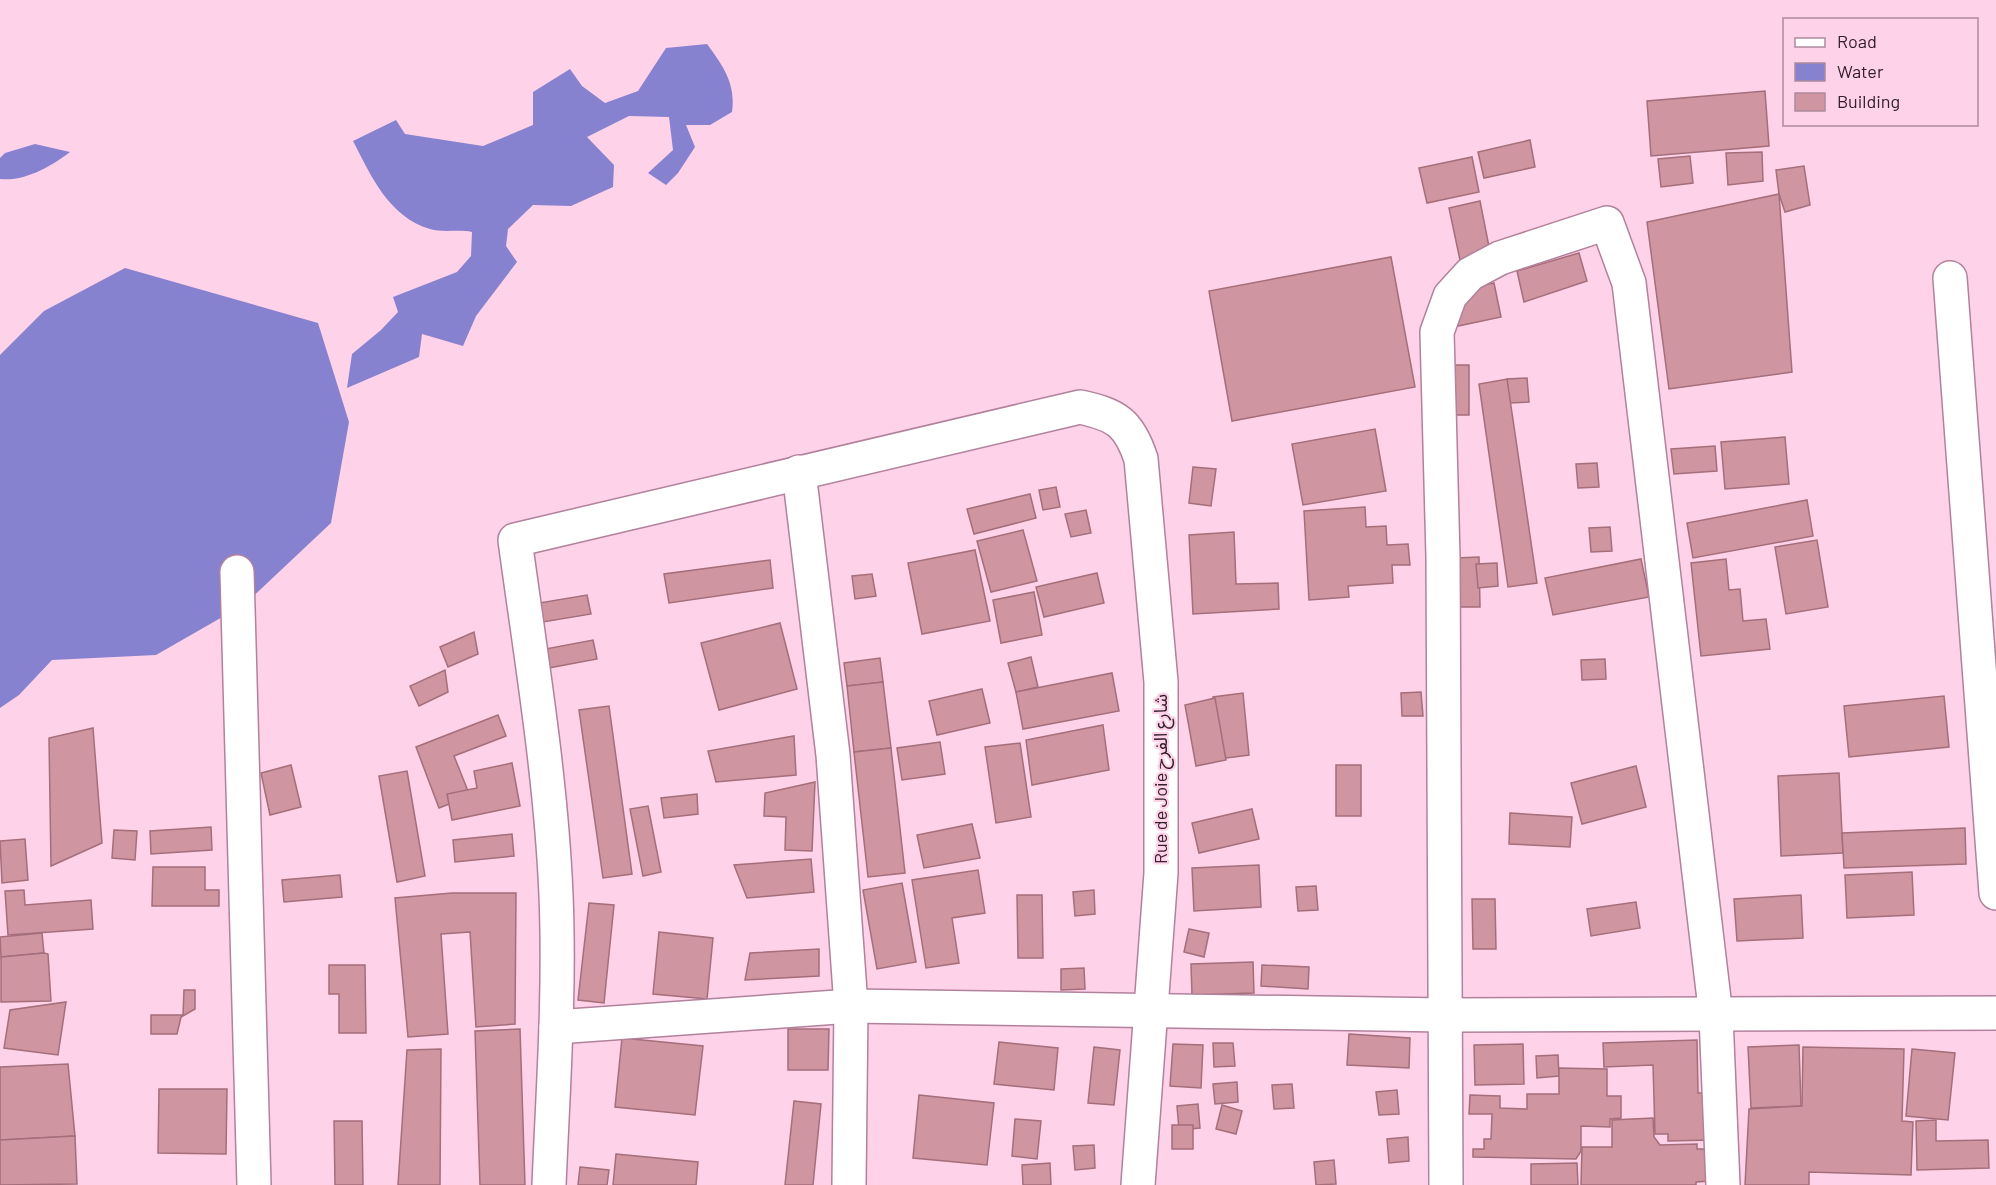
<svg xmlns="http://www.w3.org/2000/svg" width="1996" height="1185" font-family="Barlow,'Noto Sans Arabic',sans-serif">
	<rect width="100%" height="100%" fill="#fed2e9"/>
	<g fill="#8782d0">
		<path d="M707 44C723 66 736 83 732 112L710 125H686L695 147 678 173 666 185 648 173 673 150 669 117 629 116 587 137 614 165 613 187 571 206 533 205 508 229 506 246 517 262 476 316 463 346 422 334 419 357 347 388 352 354 381 330 398 312 393 297 457 272 471 256 472 232C459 229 443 233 430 229 389 217 371 176 353 141L396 120 405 134 483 146 533 125V92L570 69 582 86 605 103 638 91 666 48Z"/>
		<path d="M35 144 70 152C52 166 24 182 0 179V158L5 153Z"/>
		<polygon points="125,268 318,323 349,422 331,523 245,604 156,655 52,660 19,695 0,708 0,355 44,311"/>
	</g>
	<g fill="#cf96a1" stroke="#a46e7a" stroke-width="1.5">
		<polygon points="1765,91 1769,146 1651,156 1647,101"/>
		<polygon points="1530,140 1535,167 1484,178 1478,152"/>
		<polygon points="1762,152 1763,181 1728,185 1726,153"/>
		<polygon points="1690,156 1693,183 1661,187 1658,159"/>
		<polygon points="1472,157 1479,192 1427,203 1419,168"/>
		<polygon points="1804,166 1810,205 1785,212 1779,194 1776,170"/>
		<polygon points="1779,194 1792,372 1669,389 1647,222"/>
		<polygon points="1480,201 1494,272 1464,279 1449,208"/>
		<polygon points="1579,253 1587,281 1524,302 1517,271"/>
		<polygon points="1391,257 1415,387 1232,421 1209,291"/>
		<polygon points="1494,283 1501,317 1444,329 1437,294"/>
		<polygon points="1445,365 1469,365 1469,415 1447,415"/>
		<polygon points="1527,378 1529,402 1509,403 1507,379"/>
		<polygon points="1507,379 1537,583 1508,587 1479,384"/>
		<polygon points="1375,429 1386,491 1303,505 1292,444"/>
		<polygon points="1785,437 1789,484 1725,489 1721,442"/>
		<polygon points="1715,446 1717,471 1674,474 1671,449"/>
		<polygon points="1597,463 1599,487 1578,488 1576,464"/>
		<polygon points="1193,467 1216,469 1211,506 1189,503"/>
		<polygon points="1056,487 1060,507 1043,510 1039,490"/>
		<polygon points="1030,494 1036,518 974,534 967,509"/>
		<polygon points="1807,500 1813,536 1693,558 1687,523"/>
		<polygon points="1365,507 1366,527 1386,526 1387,545 1408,544 1410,565 1392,565 1393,583 1348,586 1349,597 1309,600 1304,511"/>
		<polygon points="1086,510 1091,533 1071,537 1065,514"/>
		<polygon points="1610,527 1612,551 1591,552 1589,528"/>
		<polygon points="1023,530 1037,581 991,592 977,541"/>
		<polygon points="1234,532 1236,584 1278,583 1279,609 1193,614 1189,535"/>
		<polygon points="1817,540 1828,607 1786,614 1775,547"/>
		<polygon points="975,550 990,621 922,634 908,563"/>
		<polygon points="1479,557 1480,607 1457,607 1456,558"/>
		<polygon points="1641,559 1649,597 1553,615 1545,578"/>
		<polygon points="1726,559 1729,590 1740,589 1743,621 1766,619 1770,649 1701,656 1691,563"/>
		<polygon points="770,560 773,588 669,603 664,574"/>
		<polygon points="1497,563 1498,586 1478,588 1476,564"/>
		<polygon points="1097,573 1104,603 1044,617 1036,587"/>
		<polygon points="872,574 876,596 855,599 852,576"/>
		<polygon points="1034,592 1042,635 1001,643 993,600"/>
		<polygon points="587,595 591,614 537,623 533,604"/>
		<polygon points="780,623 797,689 719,710 701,643"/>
		<polygon points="474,632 478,654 448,667 440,647"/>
		<polygon points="593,640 597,659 543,669 540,650"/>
		<polygon points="1031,657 1038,687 1016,692 1008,663"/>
		<polygon points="880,658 883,682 847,686 844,663"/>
		<polygon points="1605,659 1606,679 1582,680 1581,660"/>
		<polygon points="445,670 448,692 419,706 410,686"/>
		<polygon points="1112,673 1119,711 1023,729 1016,692"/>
		<polygon points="883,682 891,748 854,752 847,686"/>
		<polygon points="982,689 990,723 937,735 929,701"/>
		<polygon points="1421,692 1423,716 1402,716 1401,693"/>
		<polygon points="1243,693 1249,755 1219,759 1213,697"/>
		<polygon points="1944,696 1949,747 1849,757 1844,706"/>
		<polygon points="1215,698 1226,760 1196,766 1185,705"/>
		<polygon points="609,706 632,874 603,878 579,710"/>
		<polygon points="498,715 506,736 454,756 470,796 439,808 416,747"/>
		<polygon points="1103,725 1109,770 1032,785 1026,740"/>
		<polygon points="93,728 102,843 51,866 49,738"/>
		<polygon points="794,736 796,775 716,782 708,751"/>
		<polygon points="940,742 945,774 902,780 897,748"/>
		<polygon points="1020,743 1031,817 996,823 985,747"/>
		<polygon points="891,748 905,873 868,877 854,752"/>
		<polygon points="512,763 520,806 452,820 447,794 477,788 474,771"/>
		<polygon points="291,765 301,807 270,815 261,773"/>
		<rect x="1336" y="765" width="25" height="51"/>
		<polygon points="1636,766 1646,807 1582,824 1571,783"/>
		<polygon points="407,771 425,876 397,882 379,776"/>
		<polygon points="1839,773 1843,853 1781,856 1778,776"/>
		<polygon points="815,782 812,851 785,850 786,817 764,816 765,793"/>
		<polygon points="697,794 698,814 664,818 661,798"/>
		<polygon points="648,806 661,872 643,876 630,809"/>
		<polygon points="1252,809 1259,839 1199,853 1192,823"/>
		<polygon points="1510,813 1572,817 1570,847 1509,844"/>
		<polygon points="972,824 980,858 924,868 917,835"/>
		<polygon points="211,827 212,850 151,854 150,831"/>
		<polygon points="1965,828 1966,864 1844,868 1842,833"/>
		<polygon points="114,830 137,831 135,860 112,858"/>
		<polygon points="512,834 514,856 455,862 453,840"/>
		<polygon points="25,839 28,880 2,883 0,841"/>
		<polygon points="811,859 814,892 747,898 734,865"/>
		<polygon points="1259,865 1261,907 1194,911 1192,868"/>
		<polygon points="153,867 205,867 205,890 219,890 219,906 152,906"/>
		<polygon points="978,870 985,913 952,918 959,963 926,968 912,880"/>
		<polygon points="1912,872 1914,915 1847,918 1845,875"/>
		<polygon points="340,875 342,897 284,902 282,880"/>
		<polygon points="902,883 916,962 877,969 863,890"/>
		<polygon points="1316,886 1318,910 1298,911 1296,887"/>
		<polygon points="24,890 25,905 91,900 93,929 8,935 5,891"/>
		<polygon points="1094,890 1095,914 1075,916 1073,892"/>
		<polygon points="452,893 516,893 515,1024 476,1027 470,932 441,934 448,1034 408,1037 395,898"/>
		<polygon points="1017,895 1042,895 1043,958 1018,958"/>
		<polygon points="1801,895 1803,938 1737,941 1734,899"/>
		<polygon points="1472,899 1495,899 1496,949 1473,949"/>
		<polygon points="1636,902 1640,928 1591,936 1587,909"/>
		<polygon points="589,903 614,905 604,1003 578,1000"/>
		<polygon points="1189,929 1209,933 1204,957 1184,952"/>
		<polygon points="659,932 713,938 707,999 653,994"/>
		<polygon points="42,933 44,953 1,957 0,937"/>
		<polygon points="819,949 819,976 745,980 750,953"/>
		<polygon points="44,953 48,954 51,1001 1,1002 1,957"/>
		<polygon points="1253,962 1254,993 1192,995 1191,964"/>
		<polygon points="329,965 365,965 366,1033 339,1033 339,994 329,994"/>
		<polygon points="1262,965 1309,967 1308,989 1261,986"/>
		<polygon points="1084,968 1085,989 1061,990 1061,969"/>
		<polygon points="184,990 195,990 195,1009 181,1017 177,1034 151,1034 151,1015 183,1015"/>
		<polygon points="66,1002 58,1055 4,1048 10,1010"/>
		<polygon points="520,1029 525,1185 480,1185 475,1031"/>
		<polygon points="788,1029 829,1029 828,1070 788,1070"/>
		<polygon points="1349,1034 1410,1038 1409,1068 1347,1065"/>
		<polygon points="622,1038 703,1046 695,1115 615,1107"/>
		<polygon points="1697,1040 1698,1093 1711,1093 1712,1140 1668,1141 1668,1134 1655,1134 1653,1065 1604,1067 1603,1043"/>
		<polygon points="999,1042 1058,1048 1054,1090 994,1084"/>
		<polygon points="1213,1043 1233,1043 1235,1066 1214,1067"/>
		<polygon points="1173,1044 1203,1045 1201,1088 1170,1086"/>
		<polygon points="1523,1044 1524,1084 1475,1085 1474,1045"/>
		<polygon points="1799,1045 1801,1106 1751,1108 1748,1047"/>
		<polygon points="1094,1047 1120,1050 1114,1105 1088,1103"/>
		<polygon points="1803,1047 1904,1049 1902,1121 1913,1122 1911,1175 1809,1172 1809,1185 1745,1185 1749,1109 1802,1106"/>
		<polygon points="441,1049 440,1185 398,1185 407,1050"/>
		<polygon points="1912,1049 1955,1053 1948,1120 1906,1116"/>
		<polygon points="1558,1055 1559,1076 1537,1078 1536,1056"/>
		<polygon points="68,1064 75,1136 0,1140 0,1067"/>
		<polygon points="1559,1068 1607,1069 1607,1096 1621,1096 1621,1118 1610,1119 1610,1127 1581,1126 1581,1151 1576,1159 1473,1157 1473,1149 1484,1149 1484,1139 1491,1139 1492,1114 1469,1114 1470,1095 1500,1096 1500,1108 1527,1109 1527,1094 1559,1094"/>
		<polygon points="1237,1082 1238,1102 1215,1104 1213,1084"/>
		<polygon points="1292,1084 1294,1108 1274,1109 1272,1085"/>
		<polygon points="159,1089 227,1089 226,1154 158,1153"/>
		<polygon points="1397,1090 1399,1114 1379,1115 1376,1092"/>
		<polygon points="919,1095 994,1103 987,1165 913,1158"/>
		<polygon points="794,1101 821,1104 813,1185 785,1185"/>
		<polygon points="1198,1104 1200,1128 1179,1130 1177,1106"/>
		<polygon points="1222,1105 1242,1111 1236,1134 1216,1129"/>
		<polygon points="1653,1118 1654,1137 1660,1145 1697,1144 1697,1149 1709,1149 1710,1181 1696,1182 1696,1185 1581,1185 1582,1147 1612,1147 1612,1120"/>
		<polygon points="1015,1119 1041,1121 1037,1159 1012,1156"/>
		<polygon points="1936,1120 1936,1141 1988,1140 1989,1168 1917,1170 1916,1121"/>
		<polygon points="334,1121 362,1121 363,1185 335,1185"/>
		<rect x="1172" y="1125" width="21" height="24"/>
		<polygon points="75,1136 77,1184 0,1185 0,1140"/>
		<polygon points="1408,1137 1409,1161 1389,1163 1387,1139"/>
		<polygon points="1094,1145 1095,1168 1075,1170 1073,1146"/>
		<polygon points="616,1154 698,1162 696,1185 613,1185"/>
		<polygon points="1334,1160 1336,1184 1316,1185 1314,1162"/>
		<polygon points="1050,1163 1051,1185 1023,1185 1022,1165"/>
		<polygon points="1577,1163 1578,1185 1531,1185 1531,1164"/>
		<polygon points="580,1167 609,1170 607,1185 578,1185"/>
	</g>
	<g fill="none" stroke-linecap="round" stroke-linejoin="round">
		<g stroke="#b2819c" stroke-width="36">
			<g id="street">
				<polyline points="1950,278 1996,893"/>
				<polyline points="799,472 833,755 851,1006 849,1185"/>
				<polyline points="237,572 254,1185"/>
				<polyline points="556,1027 851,1006 1445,1015 1996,1013"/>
				<path d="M549 1185C553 1089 560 992 556 895 551 776 531 658 515 540L1080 407C1117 415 1129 423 1141 459L1161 682V873L1138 1185"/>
				<polyline points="1446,1185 1443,557 1437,332 1450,296 1470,274 1500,258 1607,223 1629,283 1716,1016 1723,1185"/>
			</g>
		</g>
		<use href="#street" stroke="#fff" stroke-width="33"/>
	</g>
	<g text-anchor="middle" stroke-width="4.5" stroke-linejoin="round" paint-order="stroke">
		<g font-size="18" fill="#34202b" stroke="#fed2e9">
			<text transform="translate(1161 779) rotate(-90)" y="6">Rue de Joie شارع الفرح</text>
		</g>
	</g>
	<rect x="1783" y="18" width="195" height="108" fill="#fed2e9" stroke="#ad8b9d" stroke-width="1.5"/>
	<rect x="1795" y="38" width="30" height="9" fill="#ffffff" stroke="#ad8b9d" stroke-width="1.5"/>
	<text x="1837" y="48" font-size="18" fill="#34202b">Road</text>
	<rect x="1795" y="63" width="30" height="18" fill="#8782d0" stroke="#ad8b9d" stroke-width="1.5"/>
	<text x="1837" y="78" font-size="18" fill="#34202b">Water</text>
	<rect x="1795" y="93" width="30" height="18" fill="#cf96a1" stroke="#ad8b9d" stroke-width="1.5"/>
	<text x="1837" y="108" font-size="18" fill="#34202b">Building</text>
</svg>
